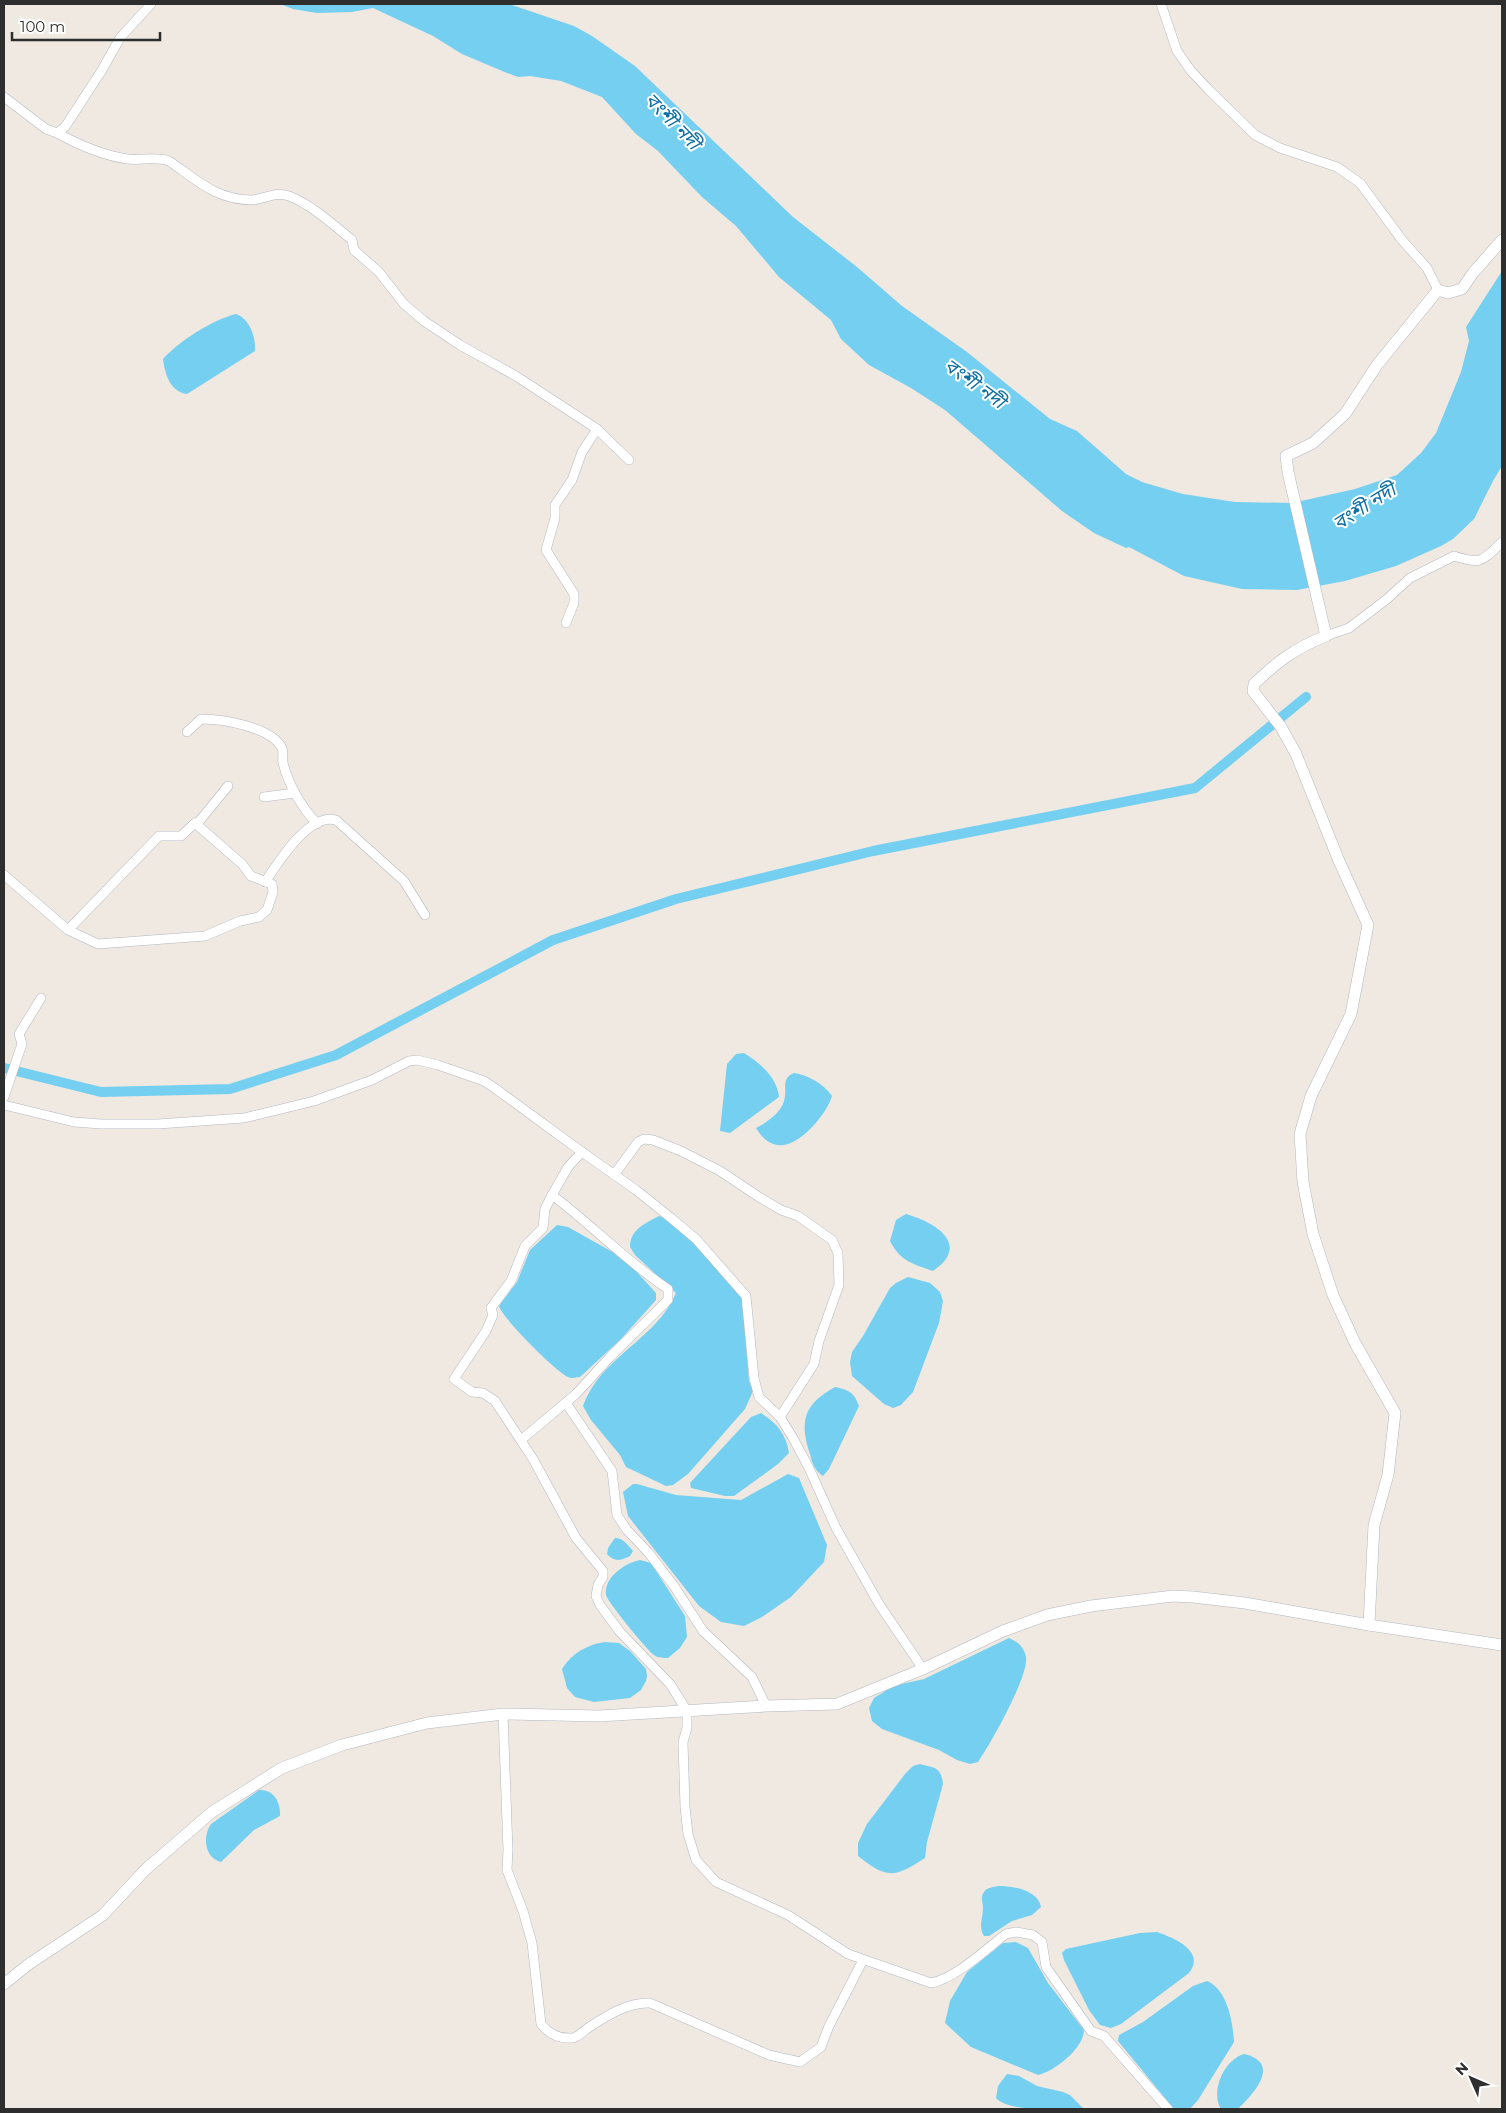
<svg xmlns="http://www.w3.org/2000/svg" width="1506" height="2113" font-family="Montserrat,'Noto Sans Bengali',sans-serif">
	<rect width="100%" height="100%" fill="#efe9e1"/>
	<g fill="#75cff0">
		<polygon points="280,4 509,4 574,26 592,36 635,66 793,217 857,267 902,306 967,352 1050,419 1077,431 1126,474 1142,482 1183,494 1235,502 1292,503 1355,489 1397,475 1421,453 1436,433 1461,372 1469,341 1466,327 1502,271 1502,466 1493,481 1474,519 1453,539 1441,546 1396,566 1345,581 1297,590 1242,589 1184,576 1129,547 1126,548 1094,533 1062,511 945,410 911,388 869,365 841,339 831,320 779,277 736,226 702,197 658,151 636,134 602,97 561,81 530,76 518,77 507,73 462,54 433,36 373,8 352,12 317,13 293,9"/>
		<path d="M236 314C249 318 256 337 255 351L187 394C170 392 165 374 163 359 179 341 212 320 236 314Z"/>
		<path d="M744 1053C760 1063 777 1077 779 1097L730 1133 720 1131 727 1064 736 1054Z"/>
		<path d="M794 1073C808 1075 824 1084 832 1096 827 1114 798 1149 777 1145 767 1143 761 1136 756 1128 766 1123 781 1113 784 1101 788 1089 780 1079 794 1073Z"/>
		<path d="M906 1214C935 1222 972 1245 933 1271 913 1264 900 1261 890 1241L896 1220Z"/>
		<path d="M659 1216 675 1222 724 1272 742 1298 749 1381 753 1391 745 1409 688 1474 673 1485 666 1486 626 1467 620 1455 591 1420 583 1406C601 1356 657 1339 676 1293L635 1255 630 1247C630 1229 646 1223 659 1216Z"/>
		<path d="M557 1225 568 1227 625 1259 656 1293V1300L621 1339 580 1377C576 1377 572 1379 568 1377 556 1372 502 1318 499 1306L517 1282 530 1250Z"/>
		<polygon points="908,1277 930,1283 940,1292 943,1301 939,1323 913,1392 901,1405 893,1408 884,1404 852,1376 850,1362 852,1352 863,1336 890,1288 896,1283"/>
		<path d="M835 1387C849 1390 854 1392 859 1406L829 1469 823 1476C815 1471 812 1463 810 1454 799 1421 804 1404 835 1387Z"/>
		<path d="M761 1413C777 1423 786 1434 789 1453L778 1464 734 1496H725L691 1488 690 1483 751 1417Z"/>
		<polygon points="788,1474 799,1478 827,1545 824,1562 791,1597 762,1617 744,1626 721,1622 699,1606 628,1516 623,1492 633,1484 637,1484 676,1495 741,1500"/>
		<path d="M615 1538C623 1538 628 1545 633 1551L630 1556C621 1561 614 1562 607 1554L608 1548Z"/>
		<path d="M640 1560 651 1563 685 1616 687 1637 680 1648 668 1658C663 1658 658 1658 654 1655 647 1650 607 1601 606 1595 604 1577 625 1563 640 1560Z"/>
		<path d="M1009 1638C1018 1642 1024 1647 1026 1657 1029 1676 990 1745 978 1762L970 1764 957 1760 939 1750 882 1729 872 1721 869 1708 874 1698 887 1690 897 1685 924 1679Z"/>
		<path d="M605 1642 619 1643 630 1651 646 1669 647 1676 646 1681 641 1690 630 1698 594 1702 575 1697 567 1688 562 1669C573 1652 587 1645 605 1642Z"/>
		<path d="M920 1764C935 1768 941 1767 943 1784L927 1842 925 1858C894 1878 887 1879 858 1856V1843L867 1824 905 1774 913 1766Z"/>
		<path d="M259 1790C274 1789 281 1803 280 1816L254 1830 221 1862C205 1858 202 1837 211 1824Z"/>
		<path d="M998 1886C1013 1886 1038 1890 1041 1907L1032 1915 1012 1921 989 1936H984C978 1926 983 1918 983 1908 983 1903 980 1897 984 1892 986 1888 993 1887 998 1886Z"/>
		<path d="M1157 1932C1174 1938 1206 1951 1189 1973L1121 2024 1111 2028 1100 2025 1089 2010 1064 1960 1062 1953 1066 1949 1140 1933Z"/>
		<path d="M1016 1942 1028 1948 1048 1983 1084 2030C1084 2048 1054 2072 1038 2075L971 2047 945 2023 950 2001 967 1972 1003 1943Z"/>
		<path d="M1207 1981C1227 1989 1233 2022 1234 2042L1198 2100 1190 2109H1174L1118 2041 1119 2035 1143 2022 1193 1986Z"/>
		<path d="M1244 2054C1282 2063 1254 2093 1238 2109H1221C1210 2091 1224 2060 1244 2054Z"/>
		<path d="M1007 2074 1019 2076 1037 2086 1063 2092 1070 2095 1084 2109C1062 2109 1010 2113 996 2098L998 2086Z"/>
	</g>
	<g fill="none" stroke-linecap="round" stroke-linejoin="round">
		<polyline stroke="#75cff0" stroke-width="10" points="4,1068 101,1092 230,1089 336,1055 553,940 676,899 873,851 1195,788 1306,697"/>
		<g stroke="#b4b7c1" stroke-width="10">
			<g id="minor">
				<polyline points="1161,4 1177,51 1191,71 1209,90 1255,135 1280,148 1337,167 1360,183 1402,240 1427,268 1438,290"/>
				<polyline points="4,97 46,129 57,133 65,127 102,70 120,38 151,4"/>
				<path d="M57 133C79 145 101 155 127 159 141 161 155 156 169 161 197 180 216 200 252 200 265 199 276 191 289 196 309 203 335 226 352 240L354 250 379 272 404 304 424 321 460 345 516 376 597 429 629 460"/>
				<polyline points="566,623 574,603 574,594 546,550 555,518 555,505 572,480 582,452 597,429"/>
				<path d="M1326 636 1349 628 1387 599 1410 578 1454 556C1482 565 1482 561 1502 542"/>
				<path d="M187 732 201 719C223 719 271 727 282 748 284 753 282 758 283 763 289 786 301 806 317 824"/>
				<polyline points="264,797 295,793"/>
				<polyline points="197,824 228,786"/>
				<polyline points="4,875 68,930 98,944 205,936 240,921 259,917 267,910 273,892 272,884 251,876 242,864 195,823 181,836 159,836 68,930"/>
				<path d="M265 882C278 863 309 812 336 820L404 881 425 915"/>
				<polyline points="4,1097 22,1044 19,1034 41,998"/>
				<polyline points="4,1105 74,1122 101,1124 158,1124 244,1118 314,1101 372,1080 409,1061 417,1060 438,1065 484,1081 496,1089 582,1152 636,1190 671,1218 696,1239 746,1296 754,1378 759,1397 780,1417 793,1438 809,1468 836,1528 879,1604 923,1669"/>
				<path d="M582 1152 568 1167 552 1195 545 1209 543 1228 525 1246 511 1281 491 1308 493 1315 486 1331 454 1379 472 1392 483 1393 495 1401 533 1459 576 1538 603 1571V1577L598 1585 596 1596 600 1605 620 1632 670 1684 687 1711V1728L683 1742 685 1807 688 1834 696 1860 716 1882 788 1915 848 1954 931 1983C956 1978 985 1950 1006 1934L1016 1932 1033 1935 1042 1942 1046 1967 1091 2031 1104 2036 1168 2109"/>
				<polyline points="614,1175 638,1142 644,1139 653,1140 681,1151 720,1171 759,1197 781,1210 798,1216 832,1240 838,1253 839,1285 819,1341 814,1364 780,1417"/>
				<polyline points="566,1403 612,1471 617,1515 627,1530 648,1552 674,1586 703,1631 752,1677 766,1706"/>
				<path d="M521 1440 576 1394 610 1357 668 1300V1289C627 1262 592 1225 552 1195"/>
				<path d="M503 1714 508 1850 507 1870 523 1911 532 1943 541 2024C549 2034 559 2039 572 2038 577 2038 584 2031 588 2028 606 2016 628 2002 650 2003L769 2055 800 2062 821 2047 829 2026 863 1960"/>
			</g>
		</g>
		<g stroke="#b4b7c1" stroke-width="12">
			<g id="tertiary">
				<path d="M1369 1625 1374 1525 1388 1475 1395 1413 1355 1343 1333 1295 1313 1234 1303 1182 1300 1134 1311 1096 1351 1014 1368 925 1339 861 1296 754 1281 727 1253 691 1254 684C1277 662 1295 648 1326 636L1288 472 1286 456 1313 443 1345 414 1377 365 1438 290 1448 293 1462 289 1473 273 1502 240"/>
				<polyline points="4,1984 29,1964 103,1915 145,1870 212,1812 282,1768 342,1745 427,1723 503,1714 599,1716 766,1706 837,1704 923,1669 1003,1631 1047,1615 1091,1606 1173,1596 1193,1597 1245,1603 1369,1625 1502,1645"/>
			</g>
		</g>
		<use href="#minor" stroke="#fff" stroke-width="9"/>
		<use href="#tertiary" stroke="#fff" stroke-width="11"/>
	</g>
	<g text-anchor="middle" stroke-width="4" stroke-linejoin="round" paint-order="stroke">
		<g font-size="19" font-style="italic" fill="#0d6fa3" stroke="#fff">
			<text transform="translate(673 121) rotate(46)" y="7">বংশী নদী</text>
			<text transform="translate(975 383) rotate(36)" y="7">বংশী নদী</text>
			<text transform="translate(1364 506) rotate(-32)" y="7">বংশী নদী</text>
		</g>
	</g>
	<rect width="1506" height="2113" fill="none" stroke="#2e2e2e" stroke-width="10"/>
	<g transform="translate(1471 2078) rotate(315)" stroke="#ffffff" stroke-width="4" paint-order="stroke">
	<path d="M0-4L9 19L0 12L-9 19Z" fill="#2e2e2e"/>
	<text y="-8" font-size="14" font-weight="bold" text-anchor="middle" fill="#2e2e2e">N</text>
	</g>
	<path d="M12 32v8h148v-8" fill="none" stroke="#2e2e2e" stroke-width="2.5"/>
	<text x="20" y="32" font-size="15" fill="#2e2e2e" stroke="#ffffff" stroke-width="4" paint-order="stroke">100 m</text>
</svg>
